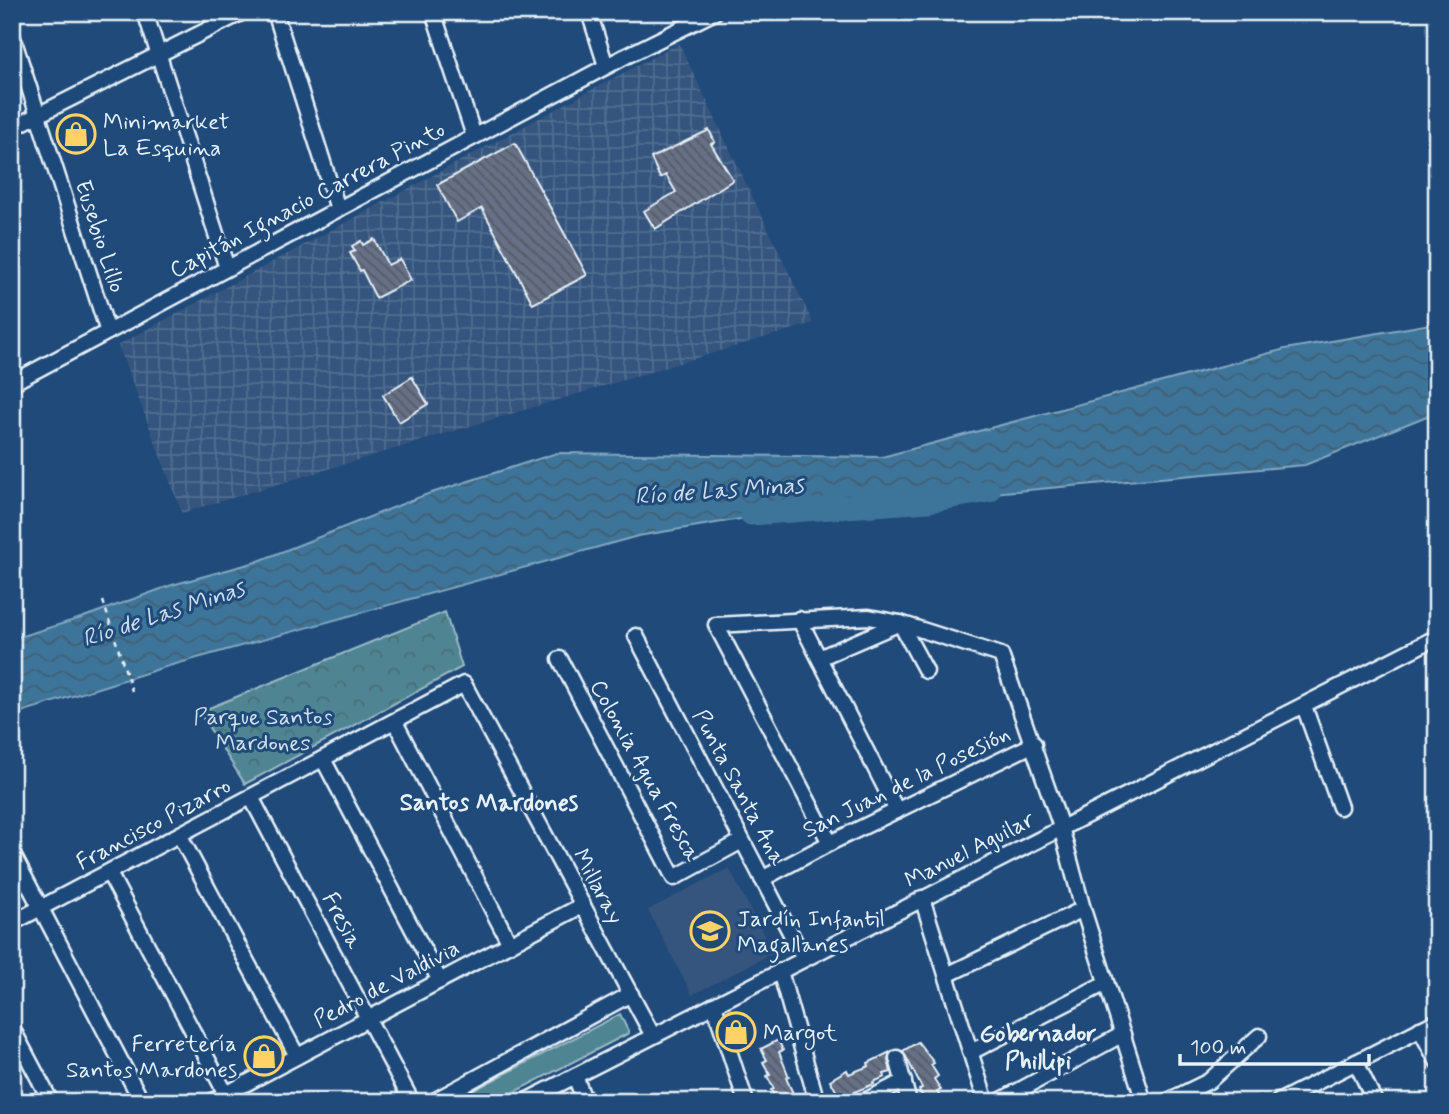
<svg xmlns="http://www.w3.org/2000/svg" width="1449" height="1114" font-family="Mynerve,sans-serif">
	<defs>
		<pattern id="industrial-grid" width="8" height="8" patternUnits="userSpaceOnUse" patternTransform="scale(1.75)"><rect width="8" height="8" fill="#34557e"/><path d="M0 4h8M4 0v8" fill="none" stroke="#516e91"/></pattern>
		<pattern id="forest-crowns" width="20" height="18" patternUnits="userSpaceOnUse" patternTransform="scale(1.75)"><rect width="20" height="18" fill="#4f8492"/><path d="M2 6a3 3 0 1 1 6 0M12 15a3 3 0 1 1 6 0" fill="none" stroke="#4b6c75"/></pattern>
		<pattern id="water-waves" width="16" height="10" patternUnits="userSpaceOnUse" patternTransform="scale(1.75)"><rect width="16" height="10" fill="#3e759a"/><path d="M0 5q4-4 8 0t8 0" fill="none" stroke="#425e72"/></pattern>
		<pattern id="building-back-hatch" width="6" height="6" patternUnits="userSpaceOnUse" patternTransform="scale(1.75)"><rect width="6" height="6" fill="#666f86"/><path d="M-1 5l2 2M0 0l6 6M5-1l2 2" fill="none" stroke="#545a65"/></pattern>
	</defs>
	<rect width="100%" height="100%" fill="#1f4a7a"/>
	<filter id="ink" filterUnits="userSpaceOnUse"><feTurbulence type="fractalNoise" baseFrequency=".0143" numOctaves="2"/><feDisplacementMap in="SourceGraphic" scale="14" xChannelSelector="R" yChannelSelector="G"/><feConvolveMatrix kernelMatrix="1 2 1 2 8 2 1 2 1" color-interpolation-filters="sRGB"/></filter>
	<g filter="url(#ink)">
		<polygon fill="#34557e" points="729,868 773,953 692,995 648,910"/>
		<polygon fill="url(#industrial-grid)" points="679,43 813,323 182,513 118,345"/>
		<polygon fill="#4f8492" stroke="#9cbac5" stroke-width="2" points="620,1014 629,1033 495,1102 451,1102"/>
		<polygon fill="url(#forest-crowns)" stroke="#9cbac5" stroke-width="2" points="445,612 462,667 245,784 199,712"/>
		<polygon fill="url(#water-waves)" stroke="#82a7c0" stroke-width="2" points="1437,323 1437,412 1305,465 783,512 638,536 165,667 12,715 12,639 81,618 172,585 256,562 425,495 557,453 882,457 1285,349"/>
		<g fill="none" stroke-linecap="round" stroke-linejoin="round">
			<polyline stroke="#3e759a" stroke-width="23" points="751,514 929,501 989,491"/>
		</g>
		<g fill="url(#building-back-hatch)" stroke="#e8f1f8" stroke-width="2">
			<polygon points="709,130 715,142 711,144 733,180 655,229 644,211 676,192 666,175 660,178 651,158"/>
			<polygon points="515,143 587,275 533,304 482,208 457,222 437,185"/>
			<polygon points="374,239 388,265 400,259 411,280 376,298 362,270 360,271 350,253 355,251 352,246 361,241 363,245"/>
			<polygon points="412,377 428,404 399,422 383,395"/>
			<polygon points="740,1017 749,1043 738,1046 729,1020"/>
			<polygon points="778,1040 783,1050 779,1052 789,1077 786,1078 797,1102 777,1102 771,1090 774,1089 767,1076 770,1075 763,1062 767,1060 761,1049"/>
			<polygon points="918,1042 934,1063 931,1065 938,1076 934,1079 941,1090 937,1092 943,1102 926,1102 919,1090 922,1088 903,1051"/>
			<polygon points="890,1052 888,1060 891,1072 884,1074 885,1077 873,1082 874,1084 854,1092 855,1094 842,1102 838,1102 833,1094 837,1092 830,1080 847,1070 849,1074 869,1066 868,1063"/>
		</g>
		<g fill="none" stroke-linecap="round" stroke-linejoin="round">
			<g stroke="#e8f1f8" stroke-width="19">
				<g id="minor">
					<polyline points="145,12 227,268"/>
					<polyline points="275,12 338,209"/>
					<polyline points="433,12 474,136"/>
					<polyline points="589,12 606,66"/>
					<polyline points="12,35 108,332"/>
					<polyline points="12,128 243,12"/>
					<polyline points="12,383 624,57 715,12"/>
					<polyline points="799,619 897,811"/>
					<polyline points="636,636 804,959"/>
					<polyline points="819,658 900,623 926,671"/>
					<polyline points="560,659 674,878 742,841"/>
					<polyline points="1304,706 1340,807"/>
					<polyline points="395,722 510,944"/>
					<polyline points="323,759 440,981"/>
					<polyline points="251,797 412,1102"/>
					<polyline points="180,836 297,1056"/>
					<polyline points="830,843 716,625 869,617 900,623 1001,655 1061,827 1083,909 1144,1102"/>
					<polyline points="12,853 142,1102"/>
					<polyline points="109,873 226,1094"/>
					<polyline points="762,879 830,843 1034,744"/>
					<polyline points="922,898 986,1102"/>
					<polyline points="12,923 464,684 653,1036"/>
					<polyline points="780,971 817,1102"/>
					<polyline points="947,975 1083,909"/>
					<polyline points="714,1005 746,1102"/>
					<polyline points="12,1028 51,1102"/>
					<polyline points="1420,1029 1437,1061"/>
					<polyline points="971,1052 1106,983"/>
					<polyline points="897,1058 909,1102"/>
					<polyline points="1356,1062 1375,1102"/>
					<polyline points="575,1076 585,1102"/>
					<polyline points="211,1102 583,905"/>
					<polyline points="432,1102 631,994"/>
					<polyline points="524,1102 1437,637"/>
					<polyline points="863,1102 904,1081"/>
					<polyline points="998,1102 1123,1034"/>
					<polyline points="1166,1102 1209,1081 1259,1036"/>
					<polyline points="1278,1102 1437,1021"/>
				</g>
			</g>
			<polyline stroke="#e8f1f8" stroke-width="2.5" stroke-dasharray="5 5" stroke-linecap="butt" points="103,601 132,691"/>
			<use href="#minor" stroke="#1f4a7a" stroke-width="14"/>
		</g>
	</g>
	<defs>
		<g id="shop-ring" transform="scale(2.0125)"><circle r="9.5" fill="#1f4a7a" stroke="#ffd166" stroke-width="1.5"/><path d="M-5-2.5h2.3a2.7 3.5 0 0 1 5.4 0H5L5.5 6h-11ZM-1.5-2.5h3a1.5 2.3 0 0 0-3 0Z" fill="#ffd166"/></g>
		<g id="school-ring" transform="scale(2.0125)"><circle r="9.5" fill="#1f4a7a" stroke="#ffd166" stroke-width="1.5"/><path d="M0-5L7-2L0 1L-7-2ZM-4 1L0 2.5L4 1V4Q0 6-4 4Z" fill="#ffd166"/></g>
	</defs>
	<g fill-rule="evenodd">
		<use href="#shop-ring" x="76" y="134"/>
		<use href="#school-ring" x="710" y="931"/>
		<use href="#shop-ring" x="736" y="1032"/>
		<use href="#shop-ring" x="264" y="1056"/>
	</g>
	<g text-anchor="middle" stroke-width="6" stroke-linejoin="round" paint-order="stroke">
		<g font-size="23" fill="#e8f1f8" stroke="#1f4a7a" text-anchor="start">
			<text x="103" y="129">Minimarket<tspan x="103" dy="26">La Esquina</tspan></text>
			<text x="737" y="926">Jardín Infantil<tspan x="737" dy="26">Magallanes</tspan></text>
			<text x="763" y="1040">Margot</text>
			<text x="237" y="1051" text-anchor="end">Ferretería<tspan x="237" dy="26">Santos Mardones</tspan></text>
		</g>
		<g font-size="23" fill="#e8f1f8" stroke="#1f4a7a">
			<text transform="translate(307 199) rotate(-28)" y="8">Capitán Ignacio Carrera Pinto</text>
			<text transform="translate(101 236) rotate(72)" y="8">Eusebio Lillo</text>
			<text transform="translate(646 770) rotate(61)" y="8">Colonia Agua Fresca</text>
			<text transform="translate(906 781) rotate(-26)" y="8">San Juan de la Posesión</text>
			<text transform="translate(740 787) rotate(62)" y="8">Punta Santa Ana</text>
			<text transform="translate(153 823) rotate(-28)" y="8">Francisco Pizarro</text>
			<text transform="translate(969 849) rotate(-27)" y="8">Manuel Aguilar</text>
			<text transform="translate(599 886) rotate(62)" y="8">Millaray</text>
			<text transform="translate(343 920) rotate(62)" y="8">Fresia</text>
			<text transform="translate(386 983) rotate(-28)" y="8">Pedro de Valdivia</text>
		</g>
		<g font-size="23" fill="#d1e1e9" stroke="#1f4a7a">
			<text x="263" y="724">Parque Santos<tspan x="263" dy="26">Mardones</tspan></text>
		</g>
		<g font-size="24" font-style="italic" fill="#cedeea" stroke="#1f4a7a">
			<text transform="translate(719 490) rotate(-4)" y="8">Río de Las Minas</text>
			<text transform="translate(163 613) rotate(-18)" y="8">Río de Las Minas</text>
		</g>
		<g font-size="24" font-weight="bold" fill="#e8f1f8" stroke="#1f4a7a">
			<text x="489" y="810">Santos Mardones</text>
			<text x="1038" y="1041">Gobernador<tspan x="1038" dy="28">Phillipi</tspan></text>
		</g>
	</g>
	<rect width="1449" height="1114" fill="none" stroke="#1f4a7a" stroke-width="42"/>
	<rect x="21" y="21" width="1407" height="1072" fill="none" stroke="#e8f1f8" stroke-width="2.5" filter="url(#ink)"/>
	<path d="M1180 1054v10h189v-10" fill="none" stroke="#e8f1f8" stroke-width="3.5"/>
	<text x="1190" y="1054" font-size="21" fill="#e8f1f8" stroke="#1f4a7a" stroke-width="5" paint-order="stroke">100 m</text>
</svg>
